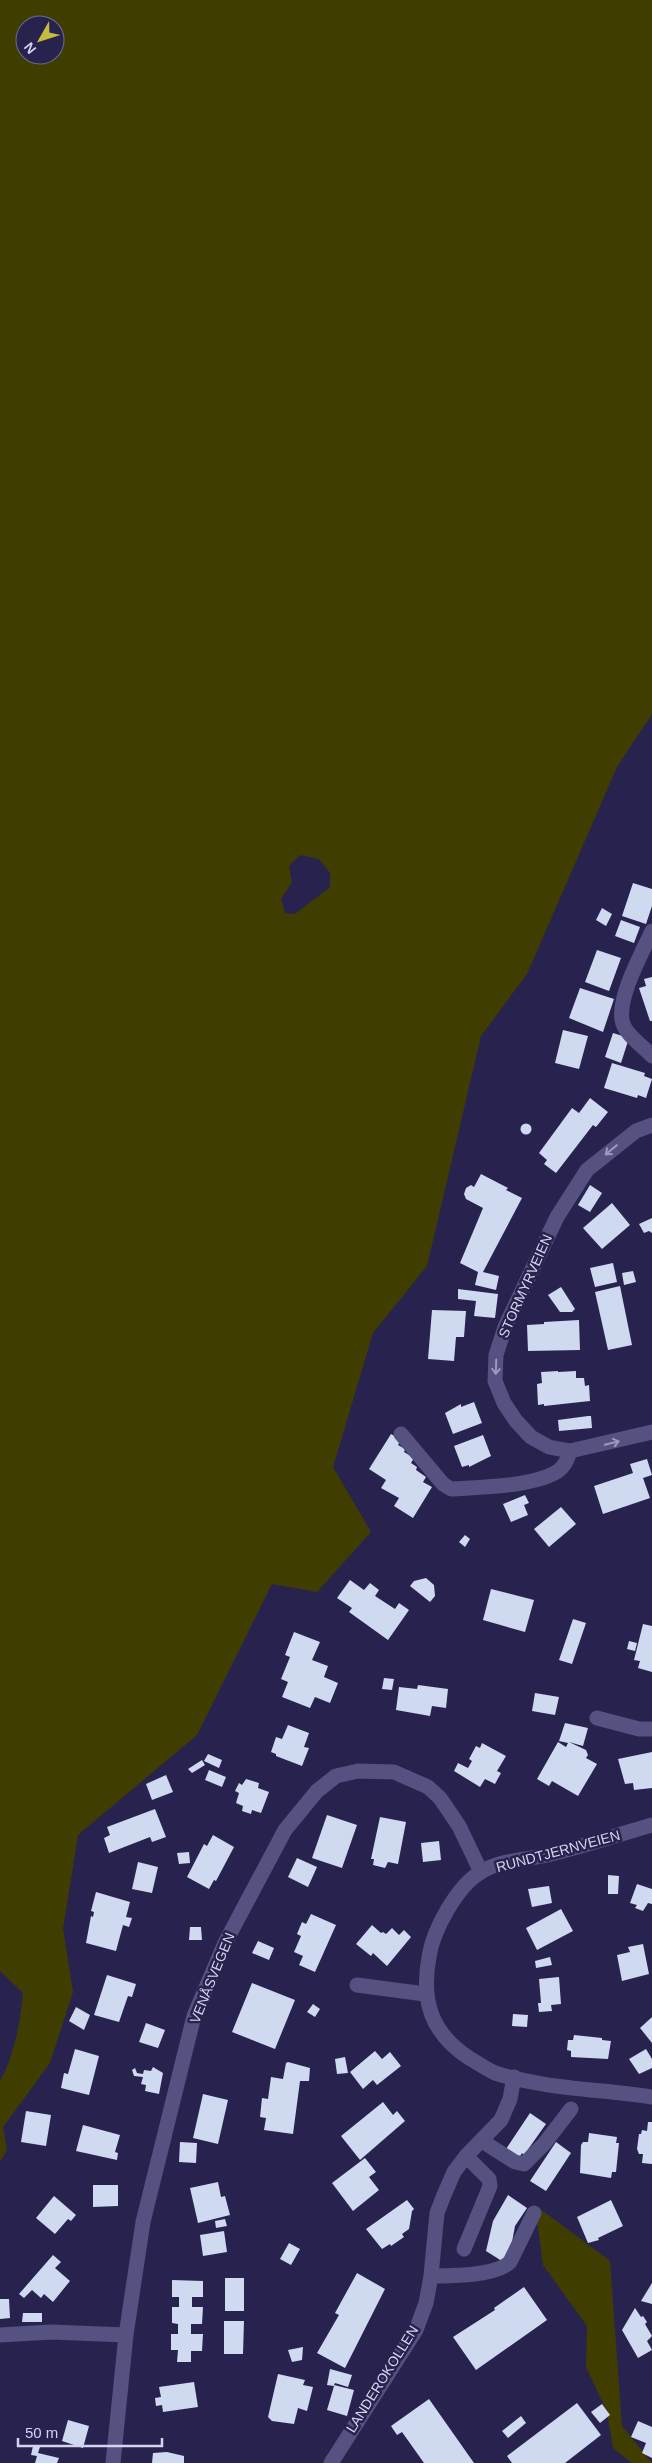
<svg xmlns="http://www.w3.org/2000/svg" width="652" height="2463" font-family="Helvetica,sans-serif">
	<rect width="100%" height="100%" fill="#28234e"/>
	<g fill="#403d00" fill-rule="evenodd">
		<path d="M0 0H652V714L617 767 527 974 481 1036 427 1266 373 1333 333 1467 371 1532 317 1592 272 1584 197 1735 78 1835 63 1929 73 1992 50 2063 3 2127 7 2150 0 2162V2081C15 2053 20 2024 23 1993L0 1971ZM25 25H55V55H25ZM300 855 319 859 330 873V887L295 914 285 913 281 899 292 882 289 866Z"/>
		<polygon points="535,2205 610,2261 622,2426 652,2463 632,2463 613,2448 607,2412 586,2367 587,2326 543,2265"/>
	</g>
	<g fill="#cfd9f0">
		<polygon points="633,883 652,889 652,906 646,924 622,916"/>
		<polygon points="602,908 612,914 606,926 596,920"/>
		<polygon points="621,920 640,927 634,943 615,936"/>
		<polygon points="597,950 621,958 609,991 585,982"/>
		<polygon points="652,977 652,1021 650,1021 639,988 646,986 644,979"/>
		<polygon points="580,988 614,999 603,1032 569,1018"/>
		<polygon points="563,1030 588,1036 579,1069 555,1063"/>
		<polygon points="613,1033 629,1038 621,1063 605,1057"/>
		<polygon points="612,1063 645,1073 644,1076 652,1079 646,1098 638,1095 637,1098 604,1088"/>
		<polygon points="590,1098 608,1112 596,1127 593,1125 556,1173 544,1164 547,1160 539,1153 572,1108 579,1113"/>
		<circle cx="526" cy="1129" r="5.5"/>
		<polygon points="481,1174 508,1188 506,1190 522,1198 483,1272 499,1276 496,1290 475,1285 478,1272 460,1263 483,1208 466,1199 464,1194 466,1188 471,1185 474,1187"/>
		<polygon points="590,1185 602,1193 590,1212 578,1205"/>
		<polygon points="612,1203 630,1225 602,1249 583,1228"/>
		<polygon points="652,1218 652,1233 649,1231 644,1233 639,1224"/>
		<polygon points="613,1263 617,1282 595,1287 590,1268"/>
		<polygon points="633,1271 636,1282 624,1285 622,1273"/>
		<polygon points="620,1286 632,1345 608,1350 595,1292"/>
		<polygon points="561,1287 575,1309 572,1312 560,1312 548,1295"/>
		<polygon points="458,1289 498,1294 495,1318 474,1316 476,1301 458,1299"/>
		<polygon points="432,1310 466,1311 464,1337 456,1337 454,1361 428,1359"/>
		<polygon points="579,1320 580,1350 528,1351 527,1325 544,1324 544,1322"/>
		<polygon points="558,1371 558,1372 576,1371 576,1378 584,1378 585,1386 589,1385 590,1401 544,1406 544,1404 538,1405 537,1384 542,1383 541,1372"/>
		<polygon points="474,1402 482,1423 453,1434 445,1413 461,1404 461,1407"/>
		<polygon points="588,1416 591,1416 592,1428 559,1431 558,1420"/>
		<polygon points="391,1434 401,1440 398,1445 405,1449 404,1452 414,1458 411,1463 417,1467 416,1470 426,1477 423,1482 432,1487 413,1518 394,1506 399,1498 381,1488 386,1480 369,1469"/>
		<polygon points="483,1435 491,1456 469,1467 469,1465 462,1467 454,1446"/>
		<polygon points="647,1459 652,1475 643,1478 650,1498 603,1514 594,1486 633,1473 630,1464"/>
		<polygon points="525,1495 529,1503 524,1505 528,1515 511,1522 503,1504"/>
		<polygon points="561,1507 576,1524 549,1547 534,1529"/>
		<polygon points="465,1535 470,1539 465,1547 459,1542"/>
		<polygon points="426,1578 434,1585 435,1596 430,1602 410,1586 414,1581"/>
		<polygon points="350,1580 364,1590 370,1583 379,1590 375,1596 395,1609 399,1603 409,1610 388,1640 349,1612 352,1608 337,1598"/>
		<polygon points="491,1589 534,1600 525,1632 483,1620"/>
		<polygon points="573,1619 586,1623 572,1664 559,1660"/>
		<polygon points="643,1624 652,1626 652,1672 638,1668 640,1661 634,1660"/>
		<polygon points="294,1632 320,1642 312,1660 328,1666 324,1677 338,1683 330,1703 315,1697 310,1708 282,1697 288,1682 281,1679 290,1657 285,1655"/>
		<polygon points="629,1641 637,1643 635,1651 627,1649"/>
		<polygon points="384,1678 394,1679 392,1690 382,1689"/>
		<polygon points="418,1685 448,1689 446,1708 432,1706 430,1716 396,1710 399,1687 417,1689"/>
		<polygon points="535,1693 559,1697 555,1715 532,1711"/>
		<polygon points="565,1723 588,1728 583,1746 569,1742 586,1750 588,1755 586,1758 597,1764 578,1796 552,1781 549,1786 537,1779 558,1742 566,1747 568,1743 559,1741"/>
		<polygon points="288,1725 309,1733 304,1747 309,1748 302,1766 276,1756 276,1754 271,1752 276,1737 282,1739"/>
		<polygon points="482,1743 506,1756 497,1771 501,1773 495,1784 485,1779 480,1787 454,1771 458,1763 468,1768 472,1761 469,1759 476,1746 480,1748"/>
		<polygon points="652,1752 652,1788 634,1790 633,1783 625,1784 618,1759"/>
		<polygon points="208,1754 222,1760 219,1768 204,1761"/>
		<polygon points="202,1760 205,1765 192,1773 188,1769"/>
		<polygon points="209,1770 226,1777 222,1787 205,1780"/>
		<polygon points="166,1775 173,1792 152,1800 146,1784"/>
		<polygon points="246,1779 259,1783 258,1788 269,1792 261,1813 252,1810 251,1814 242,1811 243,1806 236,1803 239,1793 235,1791 239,1783 242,1785"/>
		<polygon points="155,1809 166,1837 152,1842 150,1837 109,1853 104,1838 110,1835 107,1827"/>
		<polygon points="327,1815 357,1825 342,1868 312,1858"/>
		<polygon points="380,1817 406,1822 398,1864 388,1862 385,1868 373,1865 374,1859 371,1859"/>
		<polygon points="213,1835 234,1847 216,1881 214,1880 209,1889 187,1877 204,1844 207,1846"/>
		<polygon points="439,1841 441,1860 423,1862 421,1843"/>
		<polygon points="189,1852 190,1863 179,1864 177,1853"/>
		<polygon points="297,1858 317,1867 308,1887 288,1877"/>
		<polygon points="138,1862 158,1867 152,1893 132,1889"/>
		<polygon points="608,1875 619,1876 618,1894 608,1894"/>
		<polygon points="637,1884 652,1889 652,1904 648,1903 643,1911 635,1908 637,1905 630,1903"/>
		<polygon points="549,1886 552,1903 532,1907 528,1889"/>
		<polygon points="96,1892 130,1902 126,1917 132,1918 129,1927 123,1925 116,1951 86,1943 91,1916 93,1917 94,1912 91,1911"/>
		<polygon points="561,1909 573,1931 537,1950 526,1928"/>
		<polygon points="311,1914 336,1925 315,1972 299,1965 303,1956 294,1952 301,1936 297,1934 302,1922 306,1924"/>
		<polygon points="372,1925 381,1933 383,1932 386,1934 392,1928 399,1935 404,1930 411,1937 387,1966 373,1953 371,1956 356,1944"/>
		<polygon points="190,1927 201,1927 202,1940 189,1940"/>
		<polygon points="258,1941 274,1948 269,1960 252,1953"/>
		<polygon points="643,1944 649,1974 622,1981 617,1955 630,1952 628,1947"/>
		<polygon points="550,1957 552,1965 536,1968 535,1961"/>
		<polygon points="107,1975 136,1984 132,1997 128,1996 119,2022 94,2015"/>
		<polygon points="559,1977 561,2004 551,2005 552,2011 539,2012 538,2003 541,2003 539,1979"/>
		<polygon points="252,1983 295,2000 275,2049 232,2032"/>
		<polygon points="313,2004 320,2009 315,2017 307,2012"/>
		<polygon points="76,2007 90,2015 84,2030 69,2021"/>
		<polygon points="513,2014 528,2015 527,2027 512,2026"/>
		<polygon points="652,2017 652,2043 640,2028"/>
		<polygon points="146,2023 165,2030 158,2048 139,2042"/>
		<polygon points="574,2035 602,2038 602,2040 611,2041 608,2059 571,2057 571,2051 567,2050 568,2040 573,2040"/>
		<polygon points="75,2049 99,2056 89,2095 61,2088 64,2073 68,2074"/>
		<polygon points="646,2049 652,2059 652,2068 639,2074 629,2059"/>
		<polygon points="375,2051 382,2059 390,2052 401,2066 377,2085 373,2080 363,2089 350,2072"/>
		<polygon points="345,2057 348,2073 337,2074 335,2059"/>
		<polygon points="288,2062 310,2068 309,2081 300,2081 293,2134 264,2130 266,2118 260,2117 262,2098 268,2099 271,2077 283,2079 286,2063"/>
		<polygon points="153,2067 163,2073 159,2094 145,2091 146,2085 141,2084 143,2077 134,2076 132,2070 135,2068 137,2073 143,2074 144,2070 151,2071"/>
		<polygon points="203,2094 228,2100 218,2144 193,2138"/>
		<polygon points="383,2102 393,2115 397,2111 405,2121 360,2160 341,2136"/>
		<polygon points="26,2111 51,2115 46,2146 21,2142"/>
		<polygon points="530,2113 546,2124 524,2155 522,2153 519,2158 506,2149"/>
		<polygon points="648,2122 652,2122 652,2164 642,2163 643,2154 639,2154 637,2149 639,2134 641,2134 642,2130 647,2131"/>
		<polygon points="83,2125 120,2135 115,2152 118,2153 117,2160 76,2151"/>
		<polygon points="589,2133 617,2137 616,2143 619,2143 616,2172 612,2172 611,2178 580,2173 581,2145 583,2142 588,2142"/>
		<polygon points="180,2142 197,2143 196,2163 179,2162"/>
		<polygon points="556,2142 571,2153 546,2191 530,2181"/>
		<polygon points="365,2158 376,2172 369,2177 379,2190 353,2211 332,2183"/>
		<polygon points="218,2182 221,2197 225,2196 230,2215 198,2223 190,2188"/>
		<polygon points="93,2185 118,2185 118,2206 93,2207"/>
		<polygon points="508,2195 527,2208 515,2226 510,2253 505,2263 486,2251 493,2221"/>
		<polygon points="54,2196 76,2215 71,2221 68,2219 55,2234 36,2218"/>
		<polygon points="407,2200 414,2209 412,2211 409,2229 402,2234 404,2237 391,2246 390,2244 382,2249 366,2229"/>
		<polygon points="611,2200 623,2226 598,2238 599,2240 588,2243 577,2217"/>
		<polygon points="225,2219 227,2226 216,2228 215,2221"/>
		<polygon points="224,2231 227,2252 203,2256 200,2235"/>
		<polygon points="289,2243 300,2249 291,2265 280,2259"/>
		<polygon points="53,2255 61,2262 55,2268 70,2281 53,2302 44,2294 41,2298 32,2290 24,2298 19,2294"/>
		<polygon points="357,2273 385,2289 345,2368 317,2353 339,2315 335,2313"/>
		<rect x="225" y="2278" width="19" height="33"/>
		<polygon points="172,2280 203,2281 203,2297 192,2297 192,2307 203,2307 202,2324 191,2324 191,2334 203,2334 202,2351 191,2351 191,2362 177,2362 178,2350 171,2350 171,2334 178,2334 178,2324 172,2323 172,2307 179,2307 179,2297 172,2297"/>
		<polygon points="652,2283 652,2304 641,2301"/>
		<polygon points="524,2287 547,2320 476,2370 453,2337 495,2310 494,2308"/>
		<polygon points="0,2299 9,2299 10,2318 0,2319"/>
		<polygon points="635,2308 641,2317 643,2316 647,2322 645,2324 652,2336 647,2341 652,2350 638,2358 622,2330"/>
		<polygon points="23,2313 42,2313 42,2322 22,2322"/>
		<polygon points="224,2321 244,2321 243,2354 224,2354"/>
		<polygon points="303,2347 302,2360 292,2362 288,2350"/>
		<polygon points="330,2369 352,2375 348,2387 335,2383 334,2385 354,2390 347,2416 327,2410 334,2386 327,2385"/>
		<polygon points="278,2374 305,2380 303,2385 313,2387 307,2411 298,2408 294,2424 272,2421 268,2417"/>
		<polygon points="194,2382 198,2407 163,2412 162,2405 156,2406 155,2398 161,2397 159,2387"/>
		<polygon points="429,2399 474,2463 424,2463 402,2432 397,2435 391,2426"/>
		<polygon points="577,2403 601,2435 565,2463 512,2463 507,2456"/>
		<polygon points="602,2404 610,2415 600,2423 591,2412"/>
		<polygon points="521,2416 526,2423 508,2438 502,2431"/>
		<polygon points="68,2420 89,2426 83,2448 62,2441"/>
		<polygon points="638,2421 652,2427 652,2458 642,2453 646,2443 631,2437"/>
		<polygon points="33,2446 40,2447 38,2453 59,2458 57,2463 35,2463 37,2456 31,2455"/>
		<polygon points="167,2452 184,2456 184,2463 152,2463 153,2453"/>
	</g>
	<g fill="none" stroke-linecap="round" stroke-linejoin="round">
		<g stroke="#555180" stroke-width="15">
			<path d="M652 931C642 953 618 996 622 1020 624 1034 643 1046 652 1056"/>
			<polyline points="652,1125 636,1131 587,1170 557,1217 505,1327 496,1355 495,1381 504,1403 516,1421 531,1437 549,1447 570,1451 652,1432"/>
			<path d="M401 1434 443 1484 451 1489C480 1487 533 1487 558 1471 565 1466 568 1459 570 1451"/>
			<polyline points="597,1718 639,1729 652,1729"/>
			<path d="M652 1825C617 1835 582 1847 547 1855 525 1860 500 1860 481 1872 457 1886 433 1930 429 1957 421 2001 431 2033 469 2058 478 2063 486 2069 495 2073 545 2089 600 2089 652 2097"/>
			<polyline points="357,1985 425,1994"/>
			<polyline points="482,2141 515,2162 524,2164 544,2144 571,2109"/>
			<polyline points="464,2249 490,2186 489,2179 466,2156"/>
			<path d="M431 2276C451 2276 496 2276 510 2262L534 2213"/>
			<polyline points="0,2335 51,2332 126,2335"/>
			<polyline points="113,2463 126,2335 143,2222 194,2016 225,1943 285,1830 317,1791 336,1776 358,1771 394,1772 428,1787 440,1798 459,1826 481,1872"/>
			<polyline points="331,2463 416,2330 426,2303 431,2276 437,2213 444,2195 454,2172 466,2156 501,2120 510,2099 514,2077"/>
		</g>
	</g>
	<defs><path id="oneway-shaft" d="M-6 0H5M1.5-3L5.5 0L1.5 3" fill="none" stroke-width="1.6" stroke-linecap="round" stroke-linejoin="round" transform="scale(1.25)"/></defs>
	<g stroke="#9b99be">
		<use href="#oneway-shaft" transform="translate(611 1150) rotate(140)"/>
		<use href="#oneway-shaft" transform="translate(496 1367) rotate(92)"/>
		<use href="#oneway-shaft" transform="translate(612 1443) rotate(-13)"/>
	</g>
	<g text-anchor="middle" stroke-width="5" stroke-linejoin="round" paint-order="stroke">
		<g font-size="14" fill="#d5d4f0" stroke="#28234e">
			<text transform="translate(525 1286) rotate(-66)" y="5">STORMYRVEIEN</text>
			<text transform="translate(558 1851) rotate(-15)" y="5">RUNDTJERNVEIEN</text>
			<text transform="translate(212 1978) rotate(-68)" y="5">VENÅSVEGEN</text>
			<text transform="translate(382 2379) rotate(-58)" y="5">LANDEROKOLLEN</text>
		</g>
	</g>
	<g transform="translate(40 40) rotate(231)"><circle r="24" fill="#28234e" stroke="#6d6a8f"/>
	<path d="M0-4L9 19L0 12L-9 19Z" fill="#c3bd3f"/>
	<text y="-8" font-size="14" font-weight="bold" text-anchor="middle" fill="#d5d4f0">N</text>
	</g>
	<path d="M18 2438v8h144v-8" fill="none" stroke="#d5d4f0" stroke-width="2.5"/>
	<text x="25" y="2438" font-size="15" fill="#d5d4f0" stroke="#28234e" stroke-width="4" paint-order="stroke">50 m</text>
</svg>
